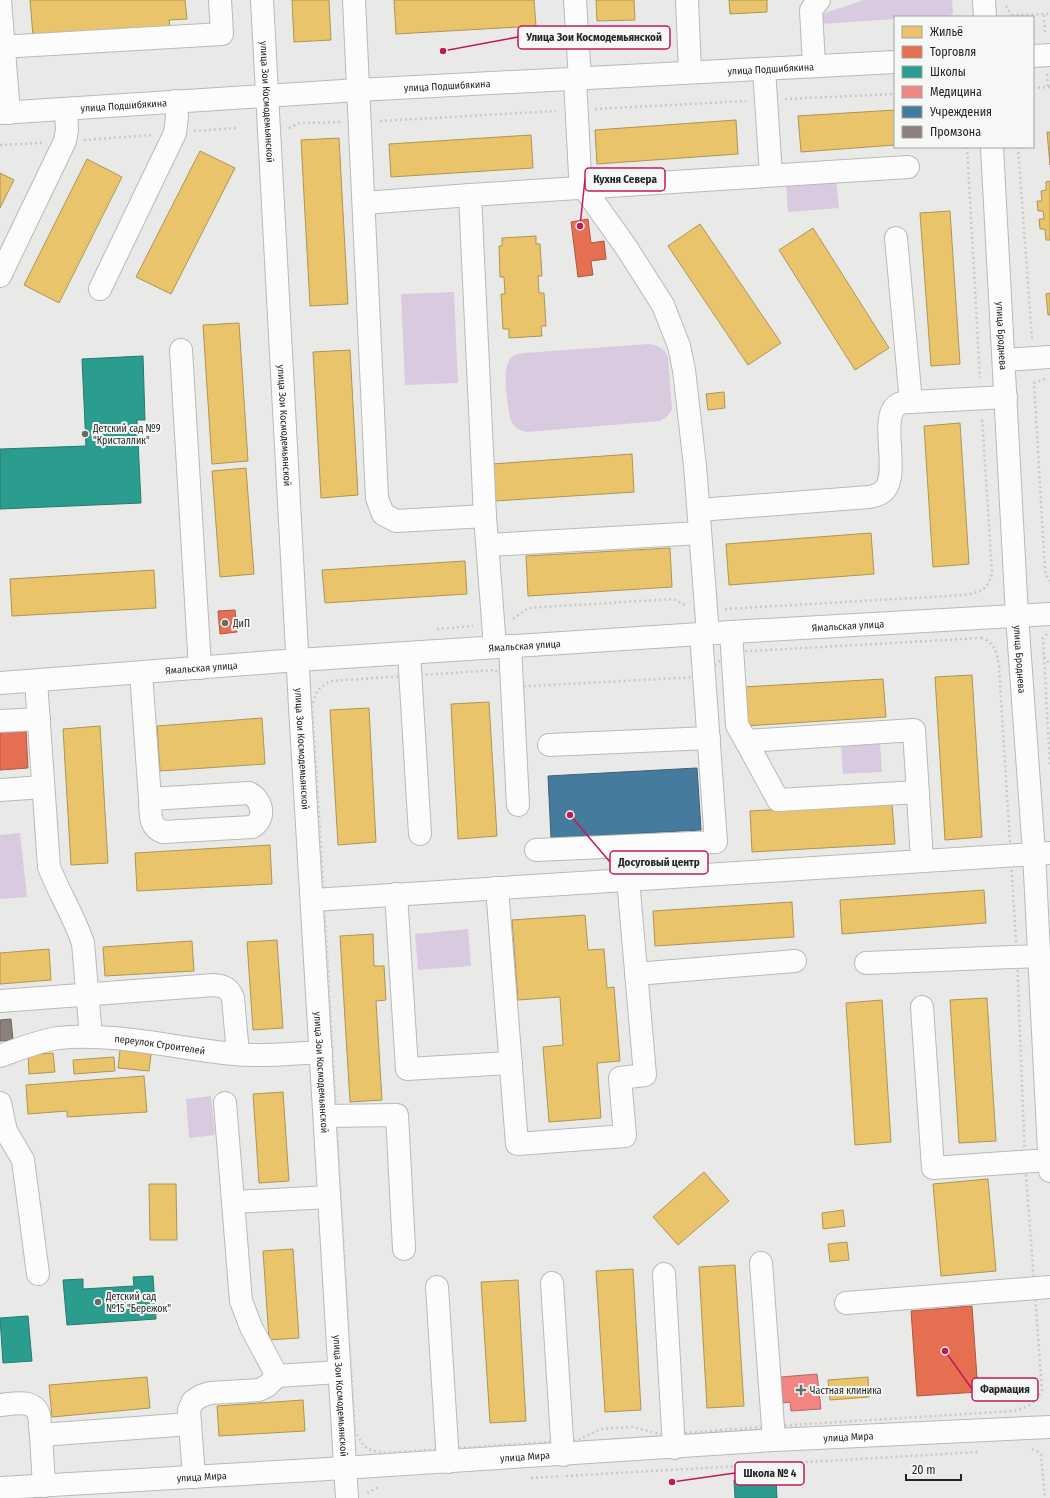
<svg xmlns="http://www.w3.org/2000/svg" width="1050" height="1498" font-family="'Fira Sans Condensed',sans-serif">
	<rect width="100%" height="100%" fill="#e9eae8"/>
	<g fill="#dacae0">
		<polygon points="864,0 952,0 953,13 950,16 895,17 895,19 820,24 821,17 825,13"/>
		<polygon points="836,180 839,208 788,212 786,185"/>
		<polygon points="454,292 458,383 405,385 401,294"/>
		<path d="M648 344C658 345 665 348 668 358L672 409C669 415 666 418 660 421L527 432C518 430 513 427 510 418 508 404 500 366 512 357 515 354 520 354 524 353Z"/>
		<polygon points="880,743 882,772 843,774 841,745"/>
		<polygon points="20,833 27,897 0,899 0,835"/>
		<polygon points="468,929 471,966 418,970 415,934"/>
		<polygon points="211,1096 215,1135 189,1138 186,1099"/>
	</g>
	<g fill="#e9c46a" stroke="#ae9455">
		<polygon points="30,0 185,0 187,19 169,20 170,27 33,36"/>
		<polygon points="292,0 329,0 331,40 294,42"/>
		<polygon points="394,0 534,0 536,26 396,34"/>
		<polygon points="596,0 634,0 635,20 597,21"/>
		<polygon points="729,0 767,0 767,12 730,14"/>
		<polygon points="895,110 895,145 801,152 798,116"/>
		<polygon points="736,120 738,154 597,164 595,130"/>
		<polygon points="1047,132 1050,132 1050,165"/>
		<polygon points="531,135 533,168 391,177 389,144"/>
		<polygon points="339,138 348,304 310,306 301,140"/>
		<polygon points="200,151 235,168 171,294 136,277"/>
		<polygon points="87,159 122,177 59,303 24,285"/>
		<polygon points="0,173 14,180 0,208"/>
		<polygon points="1050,181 1050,240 1046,240 1045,229 1040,229 1039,219 1044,219 1043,211 1038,211 1037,201 1042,201 1041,191 1046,190 1046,182"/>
		<polygon points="950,211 960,364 931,366 920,213"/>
		<polygon points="700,224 781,343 748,365 668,246"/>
		<polygon points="813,228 889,348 855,370 779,250"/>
		<polygon points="536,236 536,244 540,244 542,276 538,276 539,293 544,293 546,326 541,326 542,336 509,338 509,329 503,329 501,294 505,294 504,277 500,277 499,246 502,246 502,238"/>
		<polygon points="1050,293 1050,315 1048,315 1046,294"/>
		<polygon points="239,323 248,461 212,464 203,325"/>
		<polygon points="350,350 358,495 321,498 313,352"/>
		<polygon points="724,392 725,408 708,410 706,394"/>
		<polygon points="960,423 969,564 933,567 924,426"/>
		<polygon points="632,454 634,492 495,501 492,464"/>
		<polygon points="246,468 254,574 220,577 212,471"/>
		<polygon points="871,533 874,574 729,585 726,544"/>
		<polygon points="670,548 672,587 528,596 526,556"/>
		<polygon points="465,561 467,594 325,603 322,570"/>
		<polygon points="154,570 156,608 12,616 10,579"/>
		<polygon points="972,675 982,837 945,840 935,677"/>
		<polygon points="883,679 886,717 745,726 743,687"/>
		<polygon points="489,702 497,836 458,839 451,704"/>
		<polygon points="369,708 376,842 338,845 330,710"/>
		<polygon points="262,718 265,764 160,771 157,726"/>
		<polygon points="100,726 108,863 71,865 63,729"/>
		<polygon points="892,803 895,844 752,852 750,811"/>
		<polygon points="270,845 272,884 137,891 135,853"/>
		<polygon points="984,890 986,923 842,934 840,900"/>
		<polygon points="792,902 794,937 655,946 653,911"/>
		<polygon points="585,915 588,950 604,949 607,988 614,987 620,1061 597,1063 601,1118 549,1122 543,1047 563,1045 560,997 518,1000 512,920"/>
		<polygon points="373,934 374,966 384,966 386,1000 376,1001 382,1100 350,1102 340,936"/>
		<polygon points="277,940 283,1028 253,1030 247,942"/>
		<polygon points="192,941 194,971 105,976 103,947"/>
		<polygon points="49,949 51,980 0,984 0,953"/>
		<polygon points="987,998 996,1141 959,1143 950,1000"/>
		<polygon points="882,1000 891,1142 855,1145 846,1003"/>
		<polygon points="120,1050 151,1054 149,1071 118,1068"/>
		<polygon points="53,1053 55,1072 29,1074 28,1055"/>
		<polygon points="114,1057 115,1071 74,1074 73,1060"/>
		<polygon points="144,1076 147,1112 67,1117 67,1111 28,1114 26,1085"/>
		<polygon points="283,1092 289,1181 259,1183 253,1094"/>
		<polygon points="704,1172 729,1201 678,1245 653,1217"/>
		<polygon points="988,1179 996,1271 941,1276 933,1184"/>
		<polygon points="149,1184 176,1184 177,1240 150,1240"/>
		<polygon points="843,1210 845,1226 823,1229 822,1213"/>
		<polygon points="847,1242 849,1260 830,1262 828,1244"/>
		<polygon points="293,1249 299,1338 269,1340 263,1251"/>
		<polygon points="735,1265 744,1406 707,1408 699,1267"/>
		<polygon points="633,1269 641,1410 605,1412 596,1271"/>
		<polygon points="518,1280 526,1421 490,1423 481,1282"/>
		<polygon points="147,1377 150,1408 52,1417 49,1385"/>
		<polygon points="868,1377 869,1397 830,1400 828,1380"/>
		<polygon points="303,1400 305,1431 219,1436 217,1406"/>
	</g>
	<g fill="#e76f51" stroke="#ac5843">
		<polygon points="588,219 591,243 604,241 606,259 591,261 593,275 578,277 571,222"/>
		<polygon points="235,610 237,632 220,634 218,611"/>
		<polygon points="26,730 28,768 0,770 0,731"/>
		<polygon points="972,1306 978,1392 917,1396 911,1311"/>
	</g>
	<g fill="#2a9d8f" stroke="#28796f">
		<polygon points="143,356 145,420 137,420 141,503 0,509 0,449 86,446 82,359"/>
		<polygon points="153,1276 156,1319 67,1325 63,1280 83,1279 83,1289 134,1286 133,1277"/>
		<polygon points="28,1316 32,1361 3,1363 0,1318"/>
		<polygon points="776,1477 777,1498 735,1498 734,1480"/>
	</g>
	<polygon fill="#f28482" stroke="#b46766" points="817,1374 821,1409 791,1411 790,1402 783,1403 781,1377"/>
	<polygon fill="#457b9d" stroke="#3b6178" points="697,768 701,830 551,838 548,776"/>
	<polygon fill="#8a817c" stroke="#6b6561" points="11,1019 13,1040 0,1041 0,1020"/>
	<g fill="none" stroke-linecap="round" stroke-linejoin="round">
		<g stroke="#b9bab8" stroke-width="24">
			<g id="minor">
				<polyline points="0,0 9,113"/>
				<path id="s1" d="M262 0 300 707 347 1498"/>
				<polyline points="354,0 377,498 383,514 396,521 485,516 495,647"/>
				<polyline points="575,0 580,79"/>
				<polyline points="687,0 690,72"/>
				<polyline points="0,47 222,34 220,0"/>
				<polyline points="814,65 811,10 819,0"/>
				<polyline points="764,69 771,175"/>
				<polyline points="575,79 580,175 584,188 626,247 663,305 679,346 684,370 695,466 708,634"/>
				<polyline points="470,195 908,167"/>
				<polyline points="364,203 470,195 485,516"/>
				<polyline points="896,238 911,402"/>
				<polyline points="0,276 65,141 67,130 66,109"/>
				<polyline points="100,289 175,133 177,117 176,101"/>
				<polyline points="181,350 200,668"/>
				<polyline points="1004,360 1050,357"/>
				<path d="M699 510 869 497C873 496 878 495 881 493 904 479 876 415 899 404 902 402 907 402 911 402L1006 397"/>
				<polyline points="488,545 700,533"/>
				<polyline points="731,632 737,725 746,741 914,730 922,860"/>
				<polyline points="510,646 518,805"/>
				<polyline points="409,653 420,834"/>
				<path d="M141 673 150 799 249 793C262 799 267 819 252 827L163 832C148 827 151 812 150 799"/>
				<path d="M36 681 49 867C59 893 74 916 83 943L91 1037"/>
				<path id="s2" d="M0 683 298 660 731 632 1050 614"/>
				<polyline points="0,721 39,719"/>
				<polyline points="746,741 778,800 918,792"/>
				<polyline points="549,745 709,738"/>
				<polyline points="0,790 43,787"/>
				<polyline points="536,850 716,842 701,634"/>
				<polyline points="497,888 517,1144 625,1136 620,1078 645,1075 628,879"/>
				<polyline points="396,894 407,1069 511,1063"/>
				<polyline points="313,900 1050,853"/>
				<polyline points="866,963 1039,956"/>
				<polyline points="636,974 795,961"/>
				<path d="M0 1001 214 985C224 986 229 988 233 998L238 1054"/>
				<polyline points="922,1007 933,1168 1049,1160"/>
				<path id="s3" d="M0 1056C19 1049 38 1041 58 1038 110 1032 171 1047 224 1053 255 1057 289 1054 321 1052"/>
				<polyline points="0,1103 6,1131 23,1160 38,1274"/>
				<polyline points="225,1103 233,1202"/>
				<polyline points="325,1116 397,1115 404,1249"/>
				<polyline points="329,1197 233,1202 241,1301 251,1327 277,1376 339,1372"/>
				<polyline points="761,1263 774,1440"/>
				<polyline points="664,1274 674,1448"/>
				<polyline points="552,1283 563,1455"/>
				<polyline points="437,1287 448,1462"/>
				<polyline points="846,1303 1050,1287"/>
				<path d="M0 1405C13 1404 34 1398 39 1415 40 1421 40 1429 41 1435"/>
				<polyline points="194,1477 189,1410 193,1401 201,1396 210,1393 259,1390 267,1386 277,1376"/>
				<polyline points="44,1486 41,1435 190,1424"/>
				<path id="s4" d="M0 1488 312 1470 774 1440 1050 1427"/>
			</g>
		</g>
		<g stroke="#b9bab8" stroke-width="24">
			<g id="major">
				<polyline points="984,0 985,17"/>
				<polyline points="1033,56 1050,55"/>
				<path id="s5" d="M0 113 358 90 895 62"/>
				<path id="s6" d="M992 147 1017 616 1034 853 1050 1171"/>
			</g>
		</g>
		<g stroke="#c8c9c8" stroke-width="2.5" stroke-dasharray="2 3" stroke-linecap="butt">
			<polyline points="1006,6 1007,9 1013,15 1050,14"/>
			<polyline points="1044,15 1045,35"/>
			<polyline points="1047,74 1048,88"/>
			<polyline points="1033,88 1050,87"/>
			<polyline points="785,99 895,94"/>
			<polyline points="595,109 746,101"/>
			<polyline points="380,121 556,111"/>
			<polyline points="289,128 300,123 341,122"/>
			<polyline points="194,131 237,128"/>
			<polyline points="84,140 151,135"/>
			<polyline points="0,145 42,143"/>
			<polyline points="967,147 980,378"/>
			<polyline points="1018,147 1032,339"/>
			<polyline points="1045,379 1034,383 1045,570 1046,575 1050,581"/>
			<path d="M725 609 964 595C981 592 988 590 992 573L982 417"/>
			<polyline points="513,619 528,608 673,599 685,605"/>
			<polyline points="437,629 473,626"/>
			<polyline points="1047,634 1043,638 1050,767"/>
			<path d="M981 638C995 642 997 653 999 667L1017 957 1025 1161 1042 1390C1036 1403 1027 1408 1014 1411L774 1426 673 1434H660L633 1427 601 1429 578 1440 385 1453C367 1451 363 1447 355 1431 339 1189 328 948 312 707 316 692 317 688 331 681L495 670 512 687 698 677 732 652Z"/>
			<polyline points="1044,657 1050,664"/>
			<polyline points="1032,1449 1039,1452 1041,1455 1045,1498"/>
			<polyline points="566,1476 979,1452"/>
			<polyline points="531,1478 561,1476"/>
			<polyline points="367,1493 378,1487"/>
		</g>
		<use href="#minor" stroke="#fcfcfc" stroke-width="22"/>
		<use href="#major" stroke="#fcfcfc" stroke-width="22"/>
	</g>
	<g fill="#686968" stroke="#f5f8f5" stroke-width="1.5">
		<circle cx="85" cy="434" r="4"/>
		<circle cx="225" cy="623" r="4"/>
		<circle cx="98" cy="1302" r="4"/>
		<path d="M799 1384h4v4h4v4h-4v4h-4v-4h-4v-4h4z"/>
	</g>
	<g text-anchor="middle" stroke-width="4" stroke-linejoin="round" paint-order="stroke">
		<g font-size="10" fill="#232423" stroke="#f5f8f5">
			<text dy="4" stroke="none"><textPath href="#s5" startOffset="772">улица Подшибякина</textPath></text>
			<text dy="4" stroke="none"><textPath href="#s5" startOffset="448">улица Подшибякина</textPath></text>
			<text dy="4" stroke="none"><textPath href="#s1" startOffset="102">улица Зои Космодемьянской</textPath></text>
			<text dy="4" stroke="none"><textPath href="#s5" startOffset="124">улица Подшибякина</textPath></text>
			<text dy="4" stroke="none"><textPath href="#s6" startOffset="189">улица Броднева</textPath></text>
			<text dy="4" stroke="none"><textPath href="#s1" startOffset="426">улица Зои Космодемьянской</textPath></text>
			<text dy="4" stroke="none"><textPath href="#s2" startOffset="850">Ямальская улица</textPath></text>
			<text dy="4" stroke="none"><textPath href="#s2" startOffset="526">Ямальская улица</textPath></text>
			<text dy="4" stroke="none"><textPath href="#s6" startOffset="513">улица Броднева</textPath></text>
			<text dy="4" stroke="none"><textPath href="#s2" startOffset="202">Ямальская улица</textPath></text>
			<text dy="4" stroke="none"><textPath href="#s1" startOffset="750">улица Зои Космодемьянской</textPath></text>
			<text dy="4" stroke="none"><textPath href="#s3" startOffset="163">переулок Строителей</textPath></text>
			<text dy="4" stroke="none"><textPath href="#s1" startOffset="1074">улица Зои Космодемьянской</textPath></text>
			<text dy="4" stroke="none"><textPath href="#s1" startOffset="1398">улица Зои Космодемьянской</textPath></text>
			<text dy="4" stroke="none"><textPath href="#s4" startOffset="850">улица Мира</textPath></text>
			<text dy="4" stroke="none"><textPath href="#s4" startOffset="526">улица Мира</textPath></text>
			<text dy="4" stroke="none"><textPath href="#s4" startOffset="202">улица Мира</textPath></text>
		</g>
		<g font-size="10" fill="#232423" stroke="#f5f8f5" text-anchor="start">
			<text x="93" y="432">Детский сад №9<tspan x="93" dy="12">"Кристаллик"</tspan></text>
			<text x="233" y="627">ДиП</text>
			<text x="106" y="1300">Детский сад<tspan x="106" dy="12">№15 "Бережок"</tspan></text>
			<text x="810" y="1394">Частная клиника</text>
		</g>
	</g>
	<path fill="none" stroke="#c2185b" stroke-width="1.5" d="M443 51L518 37M580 226L585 179M570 815L610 862M945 1351L972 1389M672 1482L735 1473"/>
	<g fill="#c2185b" stroke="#f5f8f5" stroke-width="1.5">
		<circle cx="443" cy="51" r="4"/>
		<circle cx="580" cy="226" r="4"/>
		<circle cx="570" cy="815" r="4"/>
		<circle cx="945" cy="1351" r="4"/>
		<circle cx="672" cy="1482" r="4"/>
	</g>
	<g fill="#f5f8f5" stroke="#c2185b" stroke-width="1.5">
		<rect x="518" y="26" width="152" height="23" rx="4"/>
		<rect x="585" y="168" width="80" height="23" rx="4"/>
		<rect x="610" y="851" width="98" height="23" rx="4"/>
		<rect x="972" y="1378" width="66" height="23" rx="4"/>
		<rect x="735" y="1462" width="69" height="23" rx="4"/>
	</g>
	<g font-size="11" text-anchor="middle" font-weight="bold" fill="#232423">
		<text x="594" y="41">Улица Зои Космодемьянской</text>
		<text x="625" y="183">Кухня Севера</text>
		<text x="659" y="866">Досуговый центр</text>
		<text x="1005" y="1393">Фармация</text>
		<text x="770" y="1477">Школа № 4</text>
	</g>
	<rect x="894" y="16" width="140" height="132" fill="#f5f8f5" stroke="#a1a3a1"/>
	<rect x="902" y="26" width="20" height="12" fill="#e9c46a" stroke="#a1a3a1"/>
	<text x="930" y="36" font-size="12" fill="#232423">Жильё</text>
	<rect x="902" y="46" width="20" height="12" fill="#e76f51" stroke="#a1a3a1"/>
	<text x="930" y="56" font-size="12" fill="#232423">Торговля</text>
	<rect x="902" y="66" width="20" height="12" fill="#2a9d8f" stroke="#a1a3a1"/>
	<text x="930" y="76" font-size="12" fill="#232423">Школы</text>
	<rect x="902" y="86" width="20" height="12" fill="#f28482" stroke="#a1a3a1"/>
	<text x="930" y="96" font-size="12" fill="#232423">Медицина</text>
	<rect x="902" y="106" width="20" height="12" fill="#457b9d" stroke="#a1a3a1"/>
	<text x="930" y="116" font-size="12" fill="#232423">Учреждения</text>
	<rect x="902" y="126" width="20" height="12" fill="#8a817c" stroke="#a1a3a1"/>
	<text x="930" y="136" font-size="12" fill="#232423">Промзона</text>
	<path d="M906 1474v6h55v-6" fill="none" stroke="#232423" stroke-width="2"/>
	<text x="912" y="1474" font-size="12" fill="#232423" stroke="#f5f8f5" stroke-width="3" paint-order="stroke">20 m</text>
</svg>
